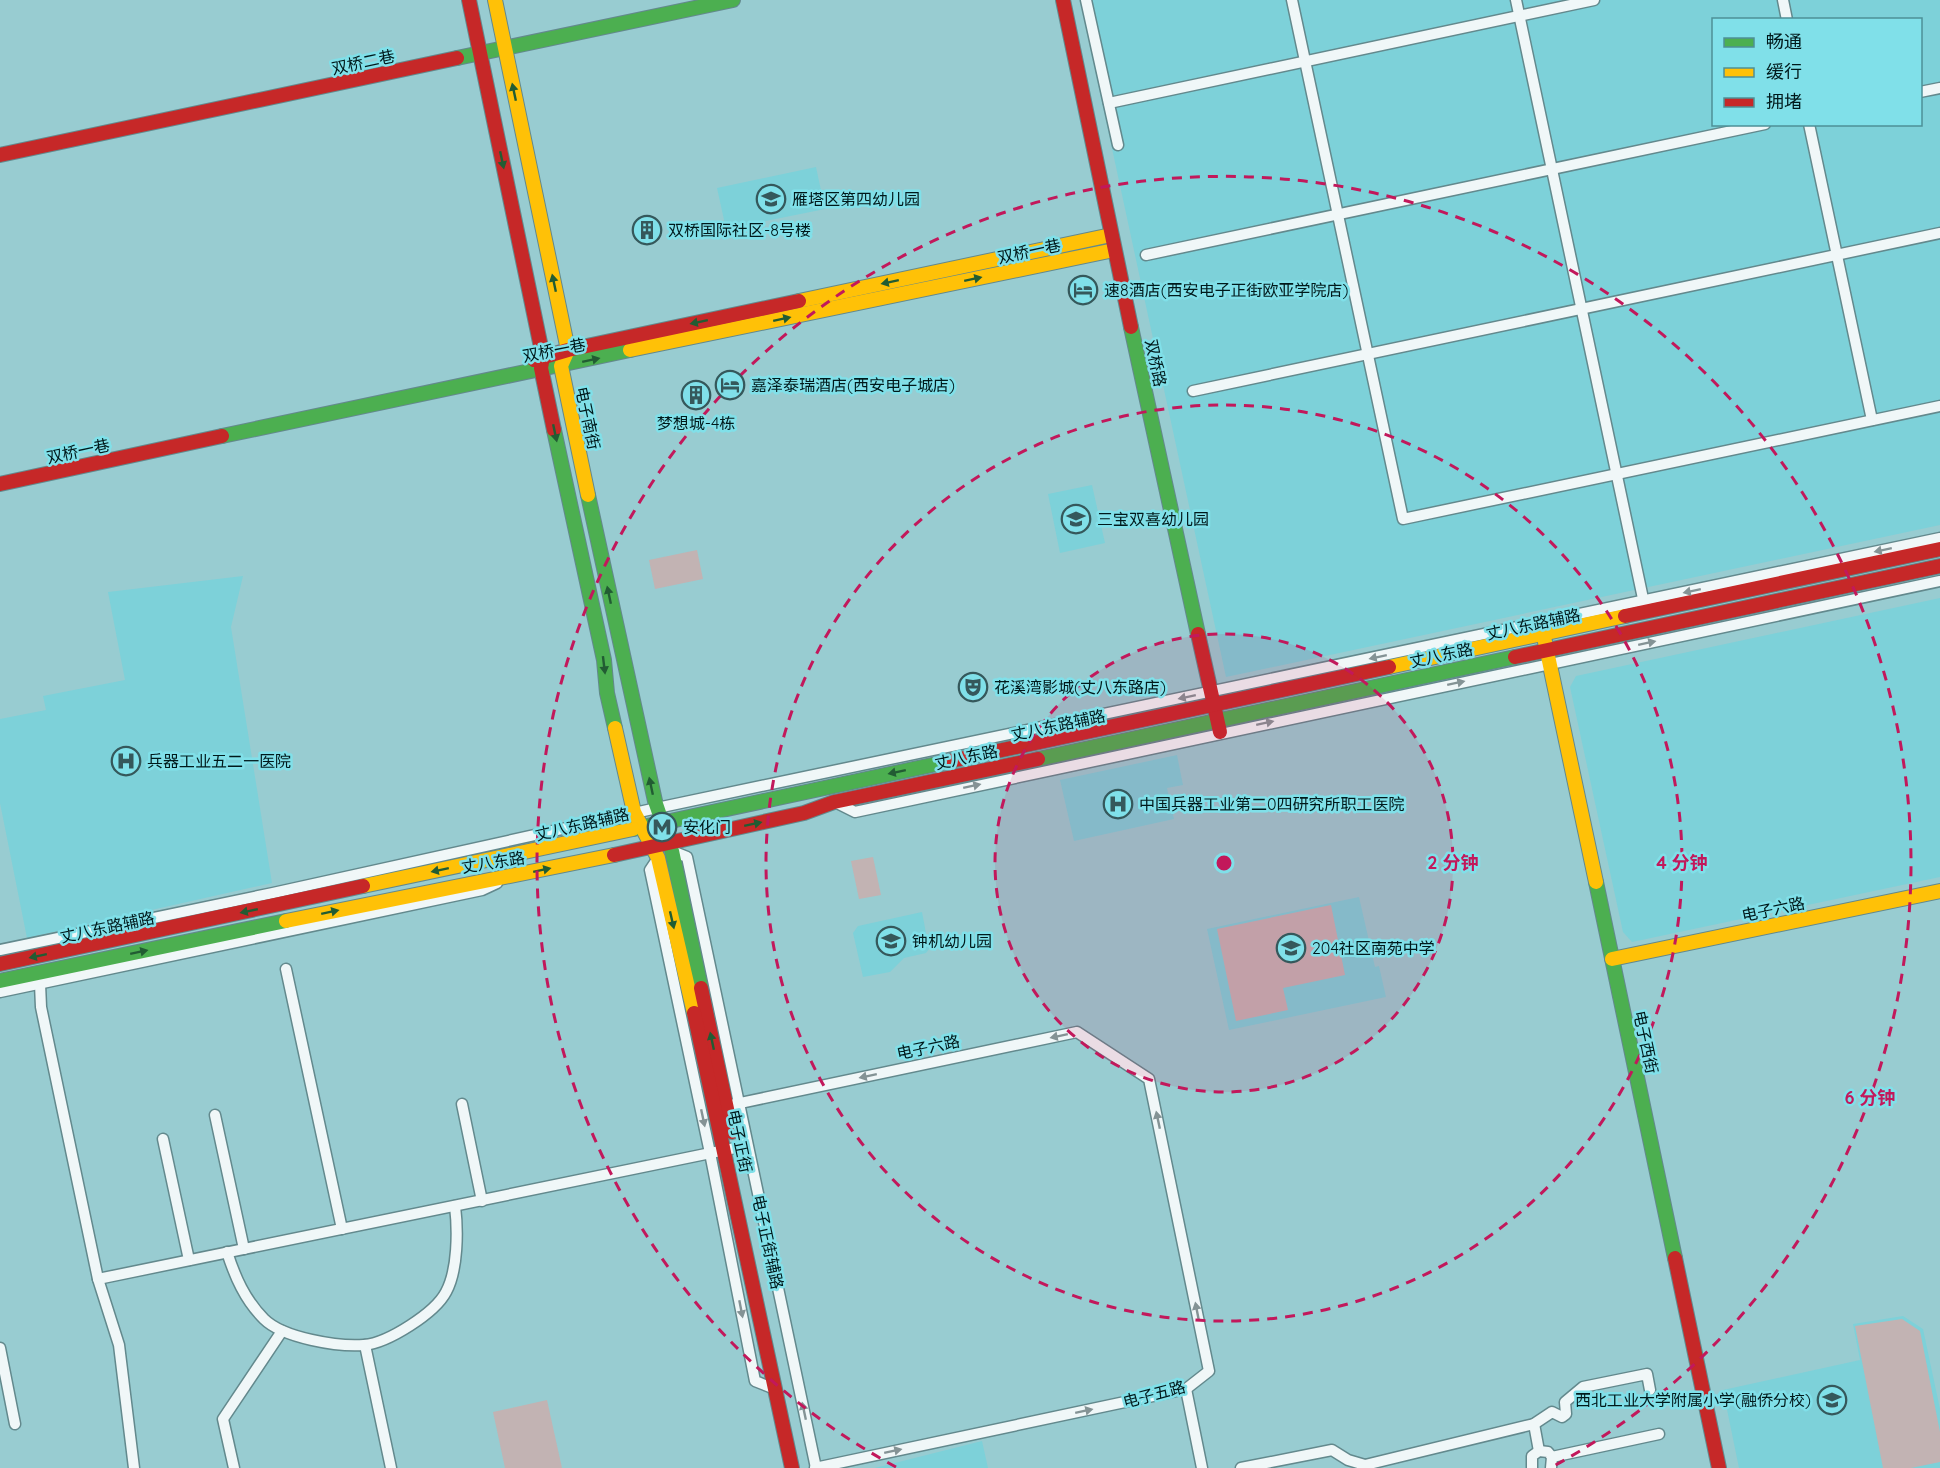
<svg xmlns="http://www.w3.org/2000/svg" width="1940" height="1468" font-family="Quicksand,'Noto Sans SC',sans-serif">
	<rect width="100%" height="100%" fill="#98ccd1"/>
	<g fill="#7dd1d9" fill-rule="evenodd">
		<path d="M1080 0H1940V525L1226 677ZM1714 20H1920V124H1714Z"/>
		<polygon points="816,167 825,209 726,229 717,188"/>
		<polygon points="1092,485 1105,543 1060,553 1048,494"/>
		<polygon points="243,576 231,627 272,883 27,938 0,803 0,719 46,710 43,696 125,680 108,592"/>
		<polygon points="1940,598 1940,877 1632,942 1623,932 1570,687 1576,676"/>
		<polygon points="1177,755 1183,785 1167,788 1174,819 1074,841 1060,780"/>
		<polygon points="1359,897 1375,967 1379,966 1386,997 1229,1030 1207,929"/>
		<polygon points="922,912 929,949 926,953 904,958 890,972 863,977 853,933 858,926"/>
		<polygon points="1903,1316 1923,1329 1940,1409 1940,1468 1739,1468 1723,1390 1860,1360 1853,1324"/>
		<polygon points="982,1441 988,1468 875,1468"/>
	</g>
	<g fill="#c2b3b3">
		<polygon points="697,550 703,579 655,589 649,560"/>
		<polygon points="873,857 881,895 859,899 851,861"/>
		<polygon points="1331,905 1345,975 1283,988 1288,1010 1236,1021 1217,929"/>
		<polygon points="1902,1319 1920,1331 1940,1432 1940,1462 1911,1468 1883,1468 1855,1326"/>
		<polygon points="547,1400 562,1468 505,1468 493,1412"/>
	</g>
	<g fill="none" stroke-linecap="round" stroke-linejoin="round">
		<g stroke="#63898d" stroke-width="13">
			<g id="street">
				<polyline points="1086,0 1118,145"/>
				<polyline points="1292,0 1403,519 1940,406"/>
				<polyline points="1516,0 1645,608"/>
				<polyline points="1783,0 1787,20"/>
				<polyline points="1920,92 1940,88"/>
				<polyline points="1109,103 1594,0"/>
				<polyline points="1809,124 1872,420"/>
				<polyline points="1146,255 1765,124"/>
				<polyline points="1193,391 1940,233"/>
				<polyline points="835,802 855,812 1940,581"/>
				<polyline points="672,851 687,857 816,1468"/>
				<polyline points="658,858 650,870 710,1153 755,1381 775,1389"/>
				<polyline points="0,950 273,893 657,808 1940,538"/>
				<polyline points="286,969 342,1229"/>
				<polyline points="40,984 41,1007 98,1279 119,1345 134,1468"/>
				<polyline points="0,992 482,890 497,883"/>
				<polyline points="462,1104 482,1201"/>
				<polyline points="726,1106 1077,1032 1149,1079 1209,1371 1186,1389 815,1468"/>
				<polyline points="215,1115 244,1249"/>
				<polyline points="163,1139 189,1260"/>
				<path d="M227 1252C235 1277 245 1300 264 1319 283 1338 338 1347 364 1345 388 1343 435 1313 446 1292 458 1270 458 1230 455 1206"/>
				<polyline points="98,1279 735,1148"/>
				<polyline points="365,1345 391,1468"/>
				<polyline points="0,1348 15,1424"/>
				<polyline points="1186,1389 1202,1468"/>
				<polyline points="1534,1424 1539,1451"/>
				<polyline points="1552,1457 1659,1434"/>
				<polyline points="1365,1465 1534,1424 1552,1412 1562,1417 1566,1414 1565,1402 1583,1387 1647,1374 1650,1390"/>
				<polyline points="234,1468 223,1419 282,1331"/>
				<polyline points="1241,1468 1332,1450 1348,1460 1365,1465 1365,1468"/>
				<polyline points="1532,1468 1532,1456 1539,1451 1548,1452 1552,1457 1551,1468"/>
			</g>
		</g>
		<g stroke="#63898d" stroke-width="16">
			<g id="fast">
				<polyline points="457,58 733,0"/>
				<polyline points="1131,327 1198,634"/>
				<polyline points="554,430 604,660 607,693 615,728"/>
				<polyline points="222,436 630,350"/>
				<polyline points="588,495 655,801 672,851 701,988"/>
				<polyline points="1038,759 1515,657"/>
				<polyline points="633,829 946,762"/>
				<polyline points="1596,882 1675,1258"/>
				<polyline points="0,981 286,921"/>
			</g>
		</g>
		<g stroke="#63898d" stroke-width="16">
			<g id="slow">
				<polyline points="495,0 568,350 561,366 588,495"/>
				<polyline points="799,301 1111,235"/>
				<polyline points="630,350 1114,250"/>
				<polyline points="1541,623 1596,882"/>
				<polyline points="1389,667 1625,616"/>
				<polyline points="615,728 634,812 658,858 694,1013"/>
				<polyline points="363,886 633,829"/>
				<polyline points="286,921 614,855"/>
				<polyline points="1612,959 1940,891"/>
			</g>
		</g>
		<g stroke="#63898d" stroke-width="16">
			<g id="jam">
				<polyline points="469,0 543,357 541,368 554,430"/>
				<polyline points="1063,0 1131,327"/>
				<polyline points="0,155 457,58"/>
				<polyline points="534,360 568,350 799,301"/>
				<polyline points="0,484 222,436"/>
				<polyline points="1625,616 1940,549"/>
				<polyline points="1198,634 1220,732"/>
				<polyline points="1515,657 1940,566"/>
				<polyline points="946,762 1389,667"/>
				<polyline points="614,855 804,813 834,802 1038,759"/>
				<polyline points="0,964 363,886"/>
				<polyline points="701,988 732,1132"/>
				<polyline points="694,1013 792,1468"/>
				<polyline points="1675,1258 1719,1468"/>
			</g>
		</g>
		<use href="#street" stroke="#f0f7f8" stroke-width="10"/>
		<use href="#fast" stroke="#4caf50" stroke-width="14"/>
		<use href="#slow" stroke="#ffc107" stroke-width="14"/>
		<use href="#jam" stroke="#c62828" stroke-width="14"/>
	</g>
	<defs><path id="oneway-solid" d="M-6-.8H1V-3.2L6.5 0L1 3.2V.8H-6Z" transform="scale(1.5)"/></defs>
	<g fill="#225c33">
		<use href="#oneway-solid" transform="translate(514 92) rotate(-102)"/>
		<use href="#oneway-solid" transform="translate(502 160) rotate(78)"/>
		<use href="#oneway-solid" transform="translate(973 279) rotate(-12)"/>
		<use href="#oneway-solid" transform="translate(890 282) rotate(168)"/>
		<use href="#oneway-solid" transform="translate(554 283) rotate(-102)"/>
		<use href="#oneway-solid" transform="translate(782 319) rotate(-12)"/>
		<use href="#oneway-solid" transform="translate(699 322) rotate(168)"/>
		<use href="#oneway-solid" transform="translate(591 360) rotate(-12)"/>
		<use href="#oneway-solid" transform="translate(555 433) rotate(78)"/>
		<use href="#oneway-solid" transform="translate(609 595) rotate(-102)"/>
		<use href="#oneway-solid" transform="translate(604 665) rotate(83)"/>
		<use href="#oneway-solid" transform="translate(897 772) rotate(168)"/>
		<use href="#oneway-solid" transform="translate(651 786) rotate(-102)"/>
		<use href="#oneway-solid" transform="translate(753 824) rotate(-12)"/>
		<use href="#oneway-solid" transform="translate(440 870) rotate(168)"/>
		<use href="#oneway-solid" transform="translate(542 870) rotate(-12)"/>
		<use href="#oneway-solid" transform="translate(249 911) rotate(168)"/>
		<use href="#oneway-solid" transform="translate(330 912) rotate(-12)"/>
		<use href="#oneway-solid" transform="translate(672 920) rotate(77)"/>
		<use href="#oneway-solid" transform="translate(139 952) rotate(-12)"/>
		<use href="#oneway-solid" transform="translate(38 956) rotate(168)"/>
		<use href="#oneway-solid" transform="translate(712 1041) rotate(-102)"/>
	</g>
	<g fill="#849395">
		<use href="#oneway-solid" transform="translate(1883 550) rotate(168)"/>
		<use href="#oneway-solid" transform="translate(1692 591) rotate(168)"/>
		<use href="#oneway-solid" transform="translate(1647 643) rotate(-12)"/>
		<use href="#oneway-solid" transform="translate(1378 657) rotate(168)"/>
		<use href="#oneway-solid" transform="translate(1456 683) rotate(-12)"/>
		<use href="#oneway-solid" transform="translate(1187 697) rotate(168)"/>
		<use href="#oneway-solid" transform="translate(1265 723) rotate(-12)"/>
		<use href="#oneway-solid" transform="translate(972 786) rotate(-12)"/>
		<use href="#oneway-solid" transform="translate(1059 1036) rotate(168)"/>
		<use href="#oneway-solid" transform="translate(868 1076) rotate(168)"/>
		<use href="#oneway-solid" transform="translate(703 1118) rotate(78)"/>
		<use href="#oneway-solid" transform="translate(1158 1120) rotate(-102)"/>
		<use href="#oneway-solid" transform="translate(741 1309) rotate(79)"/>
		<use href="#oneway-solid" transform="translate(1197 1311) rotate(-101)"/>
		<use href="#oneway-solid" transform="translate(804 1411) rotate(-102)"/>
		<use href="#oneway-solid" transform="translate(1084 1411) rotate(-12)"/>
		<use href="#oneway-solid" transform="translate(893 1451) rotate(-12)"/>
	</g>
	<circle cx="1224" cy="863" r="229" fill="#c2185b" fill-opacity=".12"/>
	<g fill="none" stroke="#c2185b" stroke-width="3" stroke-dasharray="10 8">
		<circle cx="1224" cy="863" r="229"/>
		<circle cx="1224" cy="863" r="458"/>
		<path d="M896 1467A687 687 0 1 1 1552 1467"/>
	</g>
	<defs>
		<g id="school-ring" transform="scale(1.5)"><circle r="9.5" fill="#80e0e9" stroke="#35585b" stroke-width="1.5"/><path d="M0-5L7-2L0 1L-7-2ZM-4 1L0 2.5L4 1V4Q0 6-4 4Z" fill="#35585b"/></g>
		<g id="building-ring" transform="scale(1.5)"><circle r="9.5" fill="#80e0e9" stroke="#35585b" stroke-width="1.5"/><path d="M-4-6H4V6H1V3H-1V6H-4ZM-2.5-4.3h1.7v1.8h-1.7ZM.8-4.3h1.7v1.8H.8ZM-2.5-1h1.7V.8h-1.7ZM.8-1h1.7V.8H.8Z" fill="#35585b"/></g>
		<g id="hotel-ring" transform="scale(1.5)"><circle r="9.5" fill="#80e0e9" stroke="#35585b" stroke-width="1.5"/><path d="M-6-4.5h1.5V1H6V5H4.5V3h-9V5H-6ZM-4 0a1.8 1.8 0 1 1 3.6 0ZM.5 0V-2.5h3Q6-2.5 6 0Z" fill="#35585b"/></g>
		<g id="theatre-ring" transform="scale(1.5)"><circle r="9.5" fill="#80e0e9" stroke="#35585b" stroke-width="1.5"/><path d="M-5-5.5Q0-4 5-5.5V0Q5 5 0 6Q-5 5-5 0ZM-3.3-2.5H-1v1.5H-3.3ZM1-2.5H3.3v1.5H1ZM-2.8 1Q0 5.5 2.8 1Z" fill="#35585b"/></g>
		<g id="hospital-ring" transform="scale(1.5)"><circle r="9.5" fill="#80e0e9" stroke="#35585b" stroke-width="1.5"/><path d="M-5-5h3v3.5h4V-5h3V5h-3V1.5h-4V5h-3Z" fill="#35585b"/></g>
		<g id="metro-ring" transform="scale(1.5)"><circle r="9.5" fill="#80e0e9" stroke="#35585b" stroke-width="1.5"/><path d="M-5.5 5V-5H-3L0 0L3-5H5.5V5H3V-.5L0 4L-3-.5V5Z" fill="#35585b"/></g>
	</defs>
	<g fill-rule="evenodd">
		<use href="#school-ring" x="771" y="199"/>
		<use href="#building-ring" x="647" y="230"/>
		<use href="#hotel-ring" x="1083" y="290"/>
		<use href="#hotel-ring" x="730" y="385"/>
		<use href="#building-ring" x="696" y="395"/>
		<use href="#school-ring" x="1076" y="519"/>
		<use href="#theatre-ring" x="973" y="687"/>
		<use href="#hospital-ring" x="126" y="761"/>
		<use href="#hospital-ring" x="1118" y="804"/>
		<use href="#metro-ring" x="662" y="827"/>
		<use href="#school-ring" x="891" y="941"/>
		<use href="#school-ring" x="1291" y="948"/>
		<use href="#school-ring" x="1832" y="1400"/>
	</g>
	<g text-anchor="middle" stroke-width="5" stroke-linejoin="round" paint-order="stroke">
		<g font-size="16" fill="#00191b" stroke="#80e0e9">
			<text transform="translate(363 62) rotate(-12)" y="6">双桥二巷</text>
			<text transform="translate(1029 251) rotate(-12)" y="6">双桥一巷</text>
			<text transform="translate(554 350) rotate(-11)" y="6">双桥一巷</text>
			<text transform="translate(1156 363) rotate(78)" y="6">双桥路</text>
			<text transform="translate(588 418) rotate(78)" y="6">电子南街</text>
			<text transform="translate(78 451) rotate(-12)" y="6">双桥一巷</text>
			<text transform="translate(1533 624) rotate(-12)" y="6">丈八东路辅路</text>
			<text transform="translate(1441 655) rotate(-12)" y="6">丈八东路</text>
			<text transform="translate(1058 725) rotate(-12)" y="6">丈八东路辅路</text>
			<text transform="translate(966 757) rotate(-12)" y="6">丈八东路</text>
			<text transform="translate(582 824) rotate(-13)" y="6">丈八东路辅路</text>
			<text transform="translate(493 862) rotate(-9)" y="6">丈八东路</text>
			<text transform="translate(1773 909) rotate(-12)" y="6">电子六路</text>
			<text transform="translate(107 927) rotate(-12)" y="6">丈八东路辅路</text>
			<text transform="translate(1646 1042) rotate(78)" y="6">电子西街</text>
			<text transform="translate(928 1047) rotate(-12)" y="6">电子六路</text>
			<text transform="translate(740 1141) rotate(78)" y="6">电子正街</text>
			<text transform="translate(768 1242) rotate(78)" y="6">电子正街辅路</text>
			<text transform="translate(1154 1394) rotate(-15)" y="6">电子五路</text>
		</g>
		<g font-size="16" fill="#00191b" stroke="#80e0e9" text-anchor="start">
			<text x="792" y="205">雁塔区第四幼儿园</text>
			<text x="668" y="236">双桥国际社区-8号楼</text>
			<text x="1104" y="296">速8酒店(西安电子正街欧亚学院店)</text>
			<text x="751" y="391">嘉泽泰瑞酒店(西安电子城店)</text>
			<text x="696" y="429" text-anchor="middle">梦想城-4栋</text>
			<text x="1097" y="525">三宝双喜幼儿园</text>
			<text x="994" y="693">花溪湾影城(丈八东路店)</text>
			<text x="147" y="767">兵器工业五二一医院</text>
			<text x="1139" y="810">中国兵器工业第二0四研究所职工医院</text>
			<text x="683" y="833">安化门</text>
			<text x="912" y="947">钟机幼儿园</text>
			<text x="1312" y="954">204社区南苑中学</text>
			<text x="1811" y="1406" text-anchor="end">西北工业大学附属小学(融侨分校)</text>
		</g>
	</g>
	<circle cx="1224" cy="863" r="9" fill="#c2185b" stroke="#80e0e9" stroke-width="3"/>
	<g font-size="18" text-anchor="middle" font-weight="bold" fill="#c2185b" stroke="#80e0e9" stroke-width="5" stroke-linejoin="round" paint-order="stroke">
		<text x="1453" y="869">2 分钟</text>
		<text x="1682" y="869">4 分钟</text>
		<text x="1870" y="1104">6 分钟</text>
	</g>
	<rect x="1712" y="18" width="210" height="108" fill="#80e0e9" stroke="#4d9097" stroke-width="1.5"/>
	<rect x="1724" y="38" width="30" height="9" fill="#4caf50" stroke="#4d9097" stroke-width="1.5"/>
	<text x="1766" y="48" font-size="18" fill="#00191b">畅通</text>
	<rect x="1724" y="68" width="30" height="9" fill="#ffc107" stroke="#4d9097" stroke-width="1.5"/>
	<text x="1766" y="78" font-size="18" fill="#00191b">缓行</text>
	<rect x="1724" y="98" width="30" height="9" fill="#c62828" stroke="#4d9097" stroke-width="1.5"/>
	<text x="1766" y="108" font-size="18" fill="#00191b">拥堵</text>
</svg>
